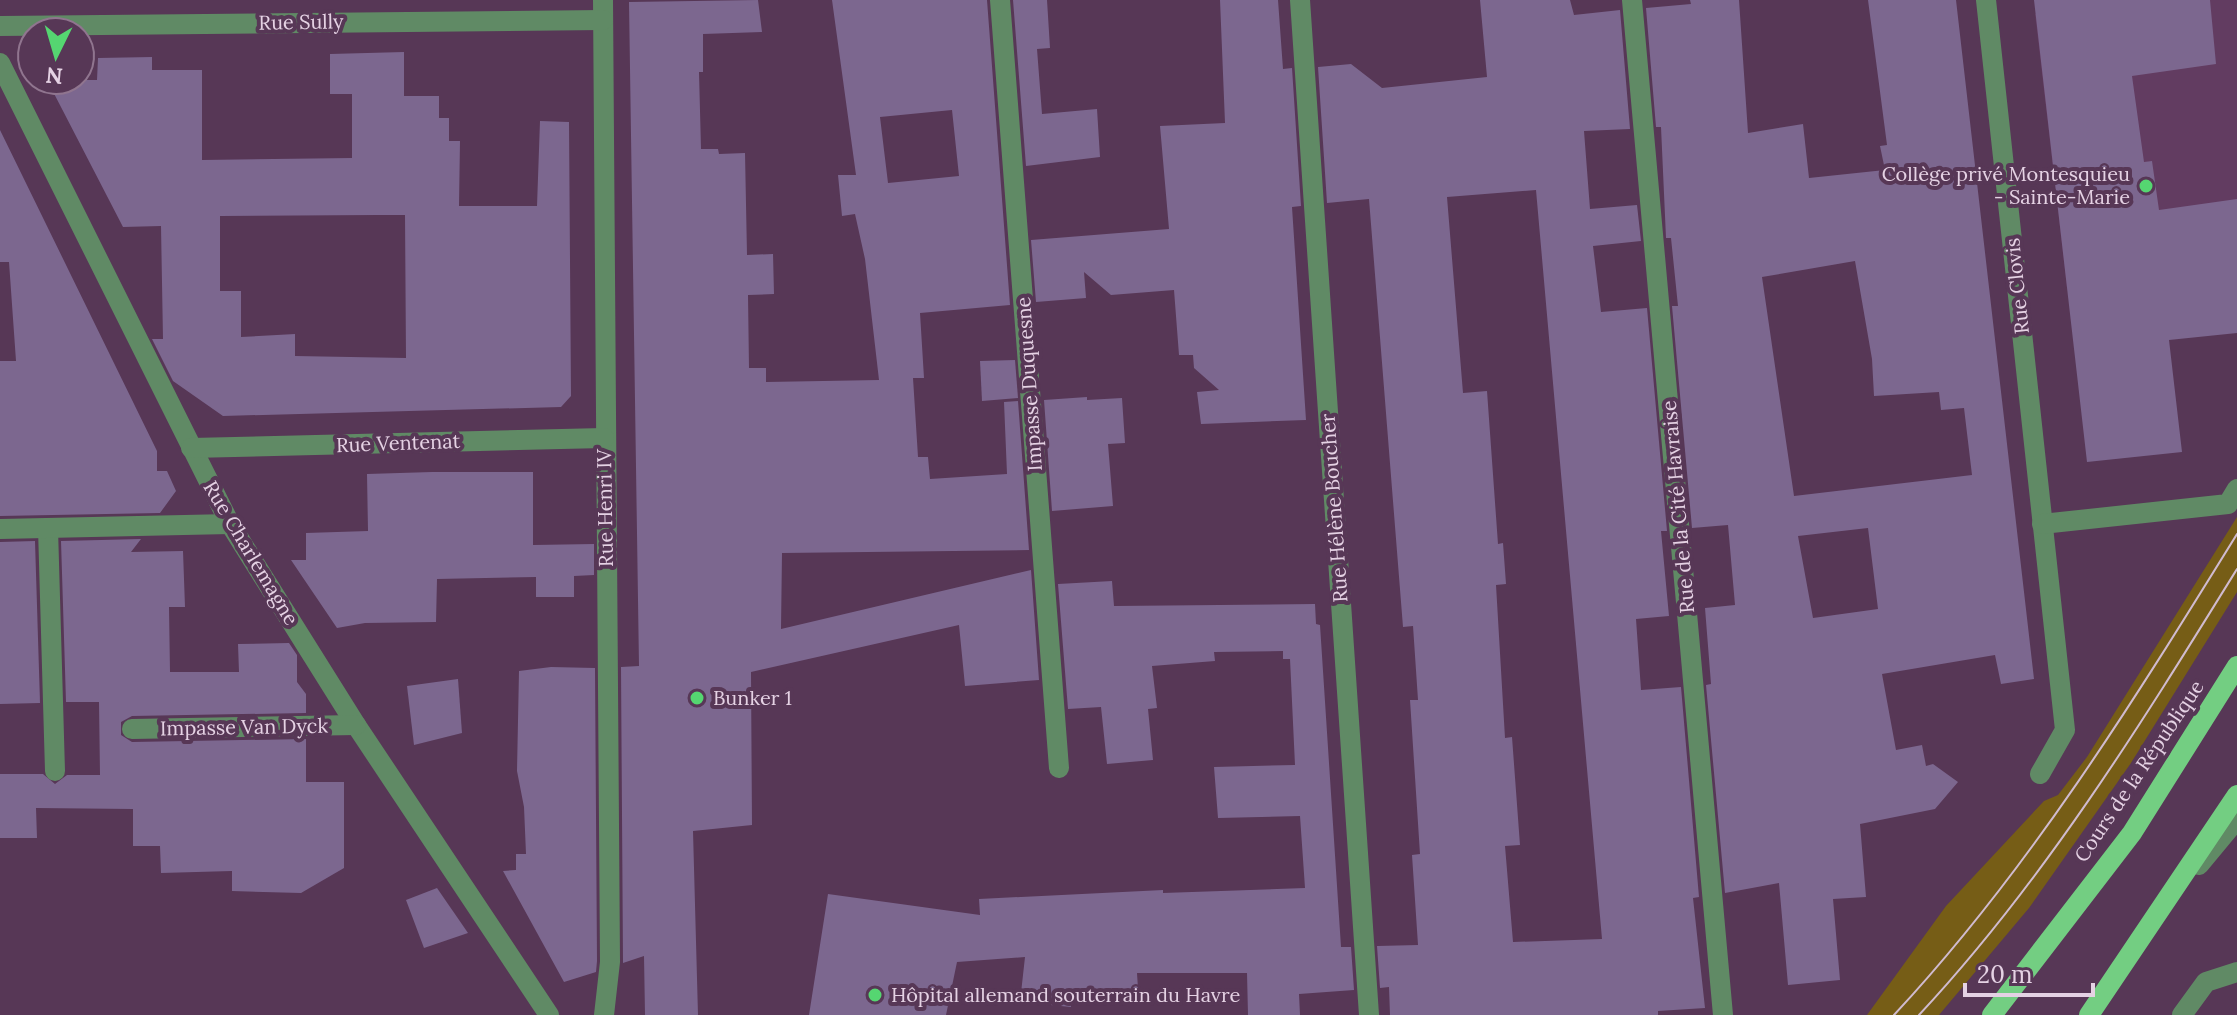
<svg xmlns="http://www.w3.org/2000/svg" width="2237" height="1015" font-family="Lora,serif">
	<rect width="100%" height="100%" fill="#573756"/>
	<polygon fill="#623c61" points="2161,0 2237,0 2237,265 2067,288 2035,14"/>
	<polygon fill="#765d16" points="2237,517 2237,592 2131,763 2029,908 1939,1015 1867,1015 1946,906 2044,801 2058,795 2087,757"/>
	<g fill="#7c678f" fill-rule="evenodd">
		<path d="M758 0 762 32 703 34V72H699L701 149H718L719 154 745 153 747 255 773 254 774 294 748 295 749 368H766V382L879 380 865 259 855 214 842 216 838 175H856L832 0H987L1010 305 920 313 924 378H913L918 457H928L930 479 1007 474 1004 402 1018 401 1029 550 782 553 781 629 1031 570 1039 680 965 686 959 625 751 672 752 825 693 831 698 1015H645L644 956 623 963 621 667 639 666 629 2ZM952 110 959 176 888 183 880 117Z"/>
		<polygon points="1013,0 1047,0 1050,48 1037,49 1042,114 1097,109 1100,157 1026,166"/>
		<polygon points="1220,0 1278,0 1283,69 1292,68 1301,206 1292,207 1306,420 1201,424 1197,392 1219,390 1194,368 1193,355 1179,355 1174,290 1111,295 1084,272 1086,298 1036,302 1031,240 1169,229 1160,126 1225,123"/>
		<path d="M1480 0H1570L1574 15 1620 10 1630 129 1584 131 1590 209 1637 205 1641 241 1593 246 1601 312 1647 308 1667 531H1661L1669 616 1636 619 1641 690 1681 687 1699 897 1693 898 1705 1008 1658 1011V1015H1390L1389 987 1380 988 1377 946 1418 945 1412 855 1420 854 1410 700H1418L1413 626 1403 627 1369 199 1327 203 1318 67 1351 64 1382 88 1487 77ZM1536 190 1602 939 1513 942 1505 846 1520 845 1512 737 1505 738 1496 585 1506 584 1503 543 1498 544 1487 391 1463 393 1447 197Z"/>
		<path d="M1690 0H1739L1748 133 1803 124 1809 178 1885 170 1880 146 1887 145 1868 0H1956L2034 679 2001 684 1995 655 1882 674 1896 750 1922 745 1926 766 1933 764 1958 782 1935 809 1860 824 1866 897 1833 899 1840 980 1788 985 1779 883 1725 893 1706 685 1711 684 1705 608 1735 605 1728 525 1692 528 1672 306H1678L1671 238H1666L1661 127H1656L1646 8 1691 4ZM1855 261 1872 359 1874 396 1939 392 1941 410 1964 408 1972 475 1794 496 1762 277ZM1868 528 1878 609 1813 618 1798 536Z"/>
		<polygon points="2034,0 2210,0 2216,64 2132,76 2144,162 2152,161 2159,210 2237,199 2237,333 2169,340 2182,452 2087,462"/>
		<path d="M404 52V96H439V118H449V141H460L459 206H537L540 121 569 122 571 396 561 407 223 416 173 381 152 339H163L161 226 123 227 47 80H97L98 58 152 57V70H202V160L352 158V94H330V54ZM377 215H405L406 358 295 356V334L241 337V291H220V216Z"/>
		<polygon points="0,130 157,451 157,471 167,471 176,491 160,513 0,516 0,361 16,361 9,262 0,262"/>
		<polygon points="1015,360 1018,398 982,401 980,361"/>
		<polygon points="1087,397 1087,400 1122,398 1125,443 1108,444 1113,506 1052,511 1044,400"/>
		<polygon points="432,472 533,472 533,545 594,544 594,575 574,576 574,597 536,597 536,577 437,579 436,622 365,623 337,628 291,560 306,560 306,533 368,531 367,474"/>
		<polygon points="141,539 131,552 183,551 185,607 169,607 170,672 239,672 238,644 289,643 297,655 297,682 306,694 306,713 132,716 121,722 121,735 132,742 306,739 306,782 344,782 344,868 301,893 232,891 232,871 161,873 160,846 133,846 133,809 36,808 37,838 0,838 0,774 43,774 55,784 67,775 100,775 99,702 66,702 61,541"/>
		<polygon points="35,541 40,703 0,704 0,542"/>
		<polygon points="1112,581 1114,606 1315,604 1316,624 1320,625 1341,947 1351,947 1354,990 1299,994 1300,1015 1248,1015 1247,973 1137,973 1138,989 1070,994 1071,1007 1020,1002 1025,957 957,962 946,1015 809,1015 828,894 980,915 979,899 1163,890 1163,893 1305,888 1300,816 1218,818 1214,767 1295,765 1290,659 1283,659 1283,651 1214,652 1215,661 1152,666 1157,708 1148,709 1153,760 1107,764 1101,707 1068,709 1058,584"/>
		<polygon points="551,667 595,668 597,961 596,972 564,982 503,871 516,870 516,854 526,854 524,807 517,771 519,671"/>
		<polygon points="458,679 462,733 414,745 407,686"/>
		<polygon points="437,888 468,933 424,948 406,900"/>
	</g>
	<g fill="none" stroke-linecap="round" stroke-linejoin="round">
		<g stroke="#608a65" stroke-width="20">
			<polyline points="603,0 610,962 604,1015"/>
			<polyline points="1000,0 1059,768"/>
			<polyline points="1300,0 1369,1015"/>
			<polyline points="1632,0 1723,1015"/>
			<polyline points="1986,0 2065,730 2040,774"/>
			<polyline points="0,26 603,20"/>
			<polyline points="0,63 230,524 356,725 549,1015"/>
			<polyline points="191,448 604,438"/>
			<polyline points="2042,524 2228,504 2237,489"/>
			<polyline points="48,528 55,771"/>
			<polyline points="0,529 230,524"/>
			<polyline points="132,729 356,725"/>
			<polyline points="2199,865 2237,819"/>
			<polyline points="2182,1015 2206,982 2237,972"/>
		</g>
		<g stroke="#73ce82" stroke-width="20">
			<polyline points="1992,1015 2132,833 2237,666"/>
			<polyline points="2089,1015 2237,795"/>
		</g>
		<g stroke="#d0bbcf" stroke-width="2">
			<path d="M1894 1015C2029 870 2133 702 2237 534"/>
			<path d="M1919 1015C2044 881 2141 724 2237 569"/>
		</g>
	</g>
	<g fill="#55d671" stroke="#573756" stroke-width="3">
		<circle cx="2146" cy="186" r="8"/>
		<circle cx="697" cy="698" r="8"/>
		<circle cx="875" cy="995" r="8"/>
	</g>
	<g text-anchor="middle" stroke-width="8" stroke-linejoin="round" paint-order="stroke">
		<g font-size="20" fill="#e5d2e4" stroke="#573756">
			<text transform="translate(301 22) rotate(-1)" y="7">Rue Sully</text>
			<text transform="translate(2017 286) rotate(-96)" y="7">Rue Clovis</text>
			<text transform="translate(1029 384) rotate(-94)" y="7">Impasse Duquesne</text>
			<text transform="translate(398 443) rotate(-2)" y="7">Rue Ventenat</text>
			<text transform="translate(1678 507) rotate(-95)" y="7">Rue de la Cité Havraise</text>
			<text transform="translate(605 508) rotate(-91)" y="7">Rue Henri IV</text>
			<text transform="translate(1334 508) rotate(-94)" y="7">Rue Hélène Boucher</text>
			<text transform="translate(251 553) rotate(59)" y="7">Rue Charlemagne</text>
			<text transform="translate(244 727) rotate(-1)" y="7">Impasse Van Dyck</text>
			<text transform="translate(2139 771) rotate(-56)" y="7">Cours de la République</text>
		</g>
		<g font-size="20" fill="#e5d2e4" stroke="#573756" text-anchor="start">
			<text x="2130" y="181" text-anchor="end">Collège privé Montesquieu<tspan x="2130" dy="23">- Sainte-Marie</tspan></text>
			<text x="713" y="705">Bunker 1</text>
			<text x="891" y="1002">Hôpital allemand souterrain du Havre</text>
		</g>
	</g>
	<g transform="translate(56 56) rotate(185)"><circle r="38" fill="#573756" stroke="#90758f" stroke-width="2"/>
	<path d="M0-6L14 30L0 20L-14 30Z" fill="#55d671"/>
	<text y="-12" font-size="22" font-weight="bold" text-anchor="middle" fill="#e5d2e4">N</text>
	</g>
	<path d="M1965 983v12h128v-12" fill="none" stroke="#e5d2e4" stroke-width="4"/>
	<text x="1977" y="983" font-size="24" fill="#e5d2e4" stroke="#573756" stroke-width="6" paint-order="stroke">20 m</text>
</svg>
